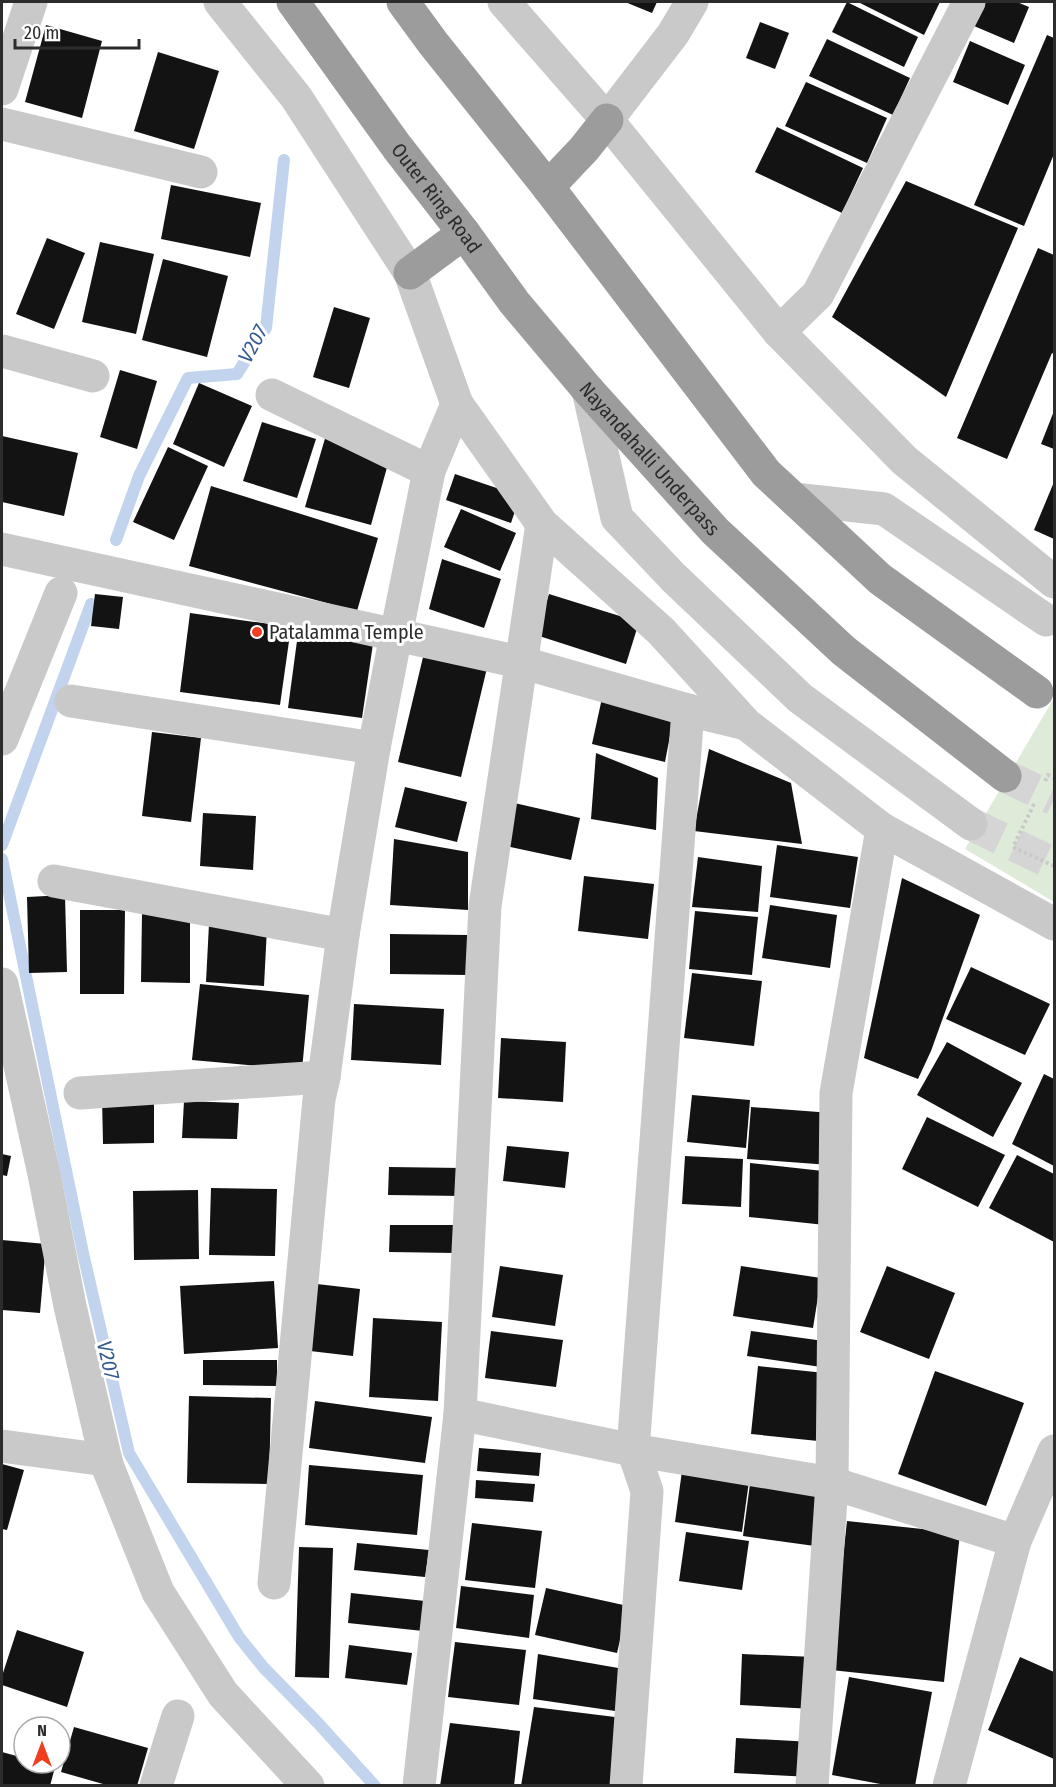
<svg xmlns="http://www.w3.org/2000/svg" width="1056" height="1787" font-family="'Fira Sans Condensed',sans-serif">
	<rect width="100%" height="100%" fill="#fff"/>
	<polygon fill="#deebd8" points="1054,698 1054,902 965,849"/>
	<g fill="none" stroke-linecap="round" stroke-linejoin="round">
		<g stroke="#c2d3ed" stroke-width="12">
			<polyline points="116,540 139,476 188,378 237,374 266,328 284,160"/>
			<polyline points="2,845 91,604"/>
			<polyline points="2,859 83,1253 129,1453 239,1637 264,1668 318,1723 375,1786"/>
		</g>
	</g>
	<g fill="#131313">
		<polygon points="625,2 657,2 652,13"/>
		<polygon points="847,2 918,37 904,67 832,32"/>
		<polygon points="858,2 940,2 924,35"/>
		<polygon points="985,2 1017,2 1029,7 1014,43 974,26"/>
		<polygon points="760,22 789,33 775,69 746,58"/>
		<polygon points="46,25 102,41 82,118 25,102"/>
		<polygon points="1047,35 1054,38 1054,154 1024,226 974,205"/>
		<polygon points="827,39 910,78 893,115 809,76"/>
		<polygon points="970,41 1025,65 1008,105 953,82"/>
		<polygon points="158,52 219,71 194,149 134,131"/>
		<polygon points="806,82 887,118 867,163 785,126"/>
		<polygon points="777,127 863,168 842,213 755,172"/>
		<polygon points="906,181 1018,228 946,397 832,317"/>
		<polygon points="171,185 261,203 250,257 161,239"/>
		<polygon points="47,238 85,253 54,329 16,314"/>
		<polygon points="100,242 154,254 136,334 82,322"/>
		<polygon points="1038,248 1054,255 1054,354 1052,353 1007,459 957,438"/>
		<polygon points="163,259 228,276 207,357 142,340"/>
		<polygon points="334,307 370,318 349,388 313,377"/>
		<polygon points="120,370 157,381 137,449 100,437"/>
		<polygon points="199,383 252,406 224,467 173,444"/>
		<polygon points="1054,411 1054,449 1041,444"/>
		<polygon points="262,422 316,439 297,498 243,481"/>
		<polygon points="326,435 391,453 371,525 305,507"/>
		<polygon points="2,436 78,453 64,516 2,502"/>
		<polygon points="168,447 208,466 174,540 133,522"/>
		<polygon points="455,474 520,496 511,523 446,500"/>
		<polygon points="1054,482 1054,539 1034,530"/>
		<polygon points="211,486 378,538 357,611 189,566"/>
		<polygon points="461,509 516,533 500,571 444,547"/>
		<polygon points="442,559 501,579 484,628 429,609"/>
		<polygon points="95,594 123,597 119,629 91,626"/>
		<polygon points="549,594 639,622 626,664 536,635"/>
		<polygon points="190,613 291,627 280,705 180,692"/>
		<polygon points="299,626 374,637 362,718 288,708"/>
		<polygon points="424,653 487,668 461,777 398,762"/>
		<polygon points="602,698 673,720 665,762 592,744"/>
		<polygon points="152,732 201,738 191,822 142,816"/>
		<polygon points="709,749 791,783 802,844 694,831"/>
		<polygon points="596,753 658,778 656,830 591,819"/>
		<polygon points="405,787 467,802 457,842 395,827"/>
		<polygon points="510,802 580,818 571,860 501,845"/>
		<polygon points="203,813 256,816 253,870 200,866"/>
		<polygon points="394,839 468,852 468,910 390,905"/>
		<polygon points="777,845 858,857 850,908 770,897"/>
		<polygon points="698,857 762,866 758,912 692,907"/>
		<polygon points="584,876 654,884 648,939 578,931"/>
		<polygon points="902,878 980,915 931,1051 918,1079 864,1058"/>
		<polygon points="65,895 67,972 29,973 27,897"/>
		<polygon points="770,905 837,915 830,968 762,958"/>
		<polygon points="80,910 125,910 124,994 80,994"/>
		<polygon points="695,911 758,917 752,975 689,969"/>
		<polygon points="142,913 190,914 190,983 141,982"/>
		<polygon points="209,924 267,928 264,986 206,982"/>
		<polygon points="390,934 468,935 468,975 390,974"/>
		<polygon points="971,967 1050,1004 1025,1055 946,1019"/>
		<polygon points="692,973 762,981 754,1046 684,1038"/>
		<polygon points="200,984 309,995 302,1070 192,1060"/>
		<polygon points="354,1004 444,1009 441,1065 351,1060"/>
		<polygon points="501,1038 566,1042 563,1102 498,1098"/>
		<polygon points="947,1042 1022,1083 993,1137 917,1095"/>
		<polygon points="1044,1074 1054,1079 1054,1166 1012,1144"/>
		<polygon points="692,1095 750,1100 746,1148 687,1142"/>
		<polygon points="154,1096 154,1143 103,1144 102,1097"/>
		<polygon points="184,1101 239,1103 237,1139 182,1138"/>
		<polygon points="751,1107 832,1113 830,1165 747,1159"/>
		<polygon points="927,1117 1005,1155 978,1207 902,1169"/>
		<polygon points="507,1146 569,1152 565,1188 503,1181"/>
		<polygon points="2,1154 11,1156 7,1176 2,1175"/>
		<polygon points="1017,1155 1054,1174 1054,1242 989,1208"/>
		<polygon points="685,1156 743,1159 741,1207 682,1204"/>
		<polygon points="750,1163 832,1172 825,1225 749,1217"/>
		<polygon points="389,1167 463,1168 463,1196 388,1195"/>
		<polygon points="211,1188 277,1189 275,1256 209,1255"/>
		<polygon points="198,1190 199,1259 134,1260 133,1191"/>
		<polygon points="390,1225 456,1225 455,1253 389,1252"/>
		<polygon points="2,1240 46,1244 40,1313 2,1310"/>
		<polygon points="500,1266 563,1275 555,1326 492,1317"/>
		<polygon points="741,1266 821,1278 813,1328 733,1316"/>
		<polygon points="887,1266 955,1293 929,1359 860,1332"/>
		<polygon points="274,1281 278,1348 184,1354 180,1286"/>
		<polygon points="317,1284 360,1289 353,1356 310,1351"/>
		<polygon points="373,1318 442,1322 438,1401 369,1397"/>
		<polygon points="491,1331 563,1340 556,1387 485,1378"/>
		<polygon points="751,1331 824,1341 821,1367 747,1356"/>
		<polygon points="203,1360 277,1360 277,1386 203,1385"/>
		<polygon points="758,1366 825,1373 818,1441 751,1434"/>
		<polygon points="935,1371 1024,1403 986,1506 898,1474"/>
		<polygon points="189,1396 271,1398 269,1484 187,1483"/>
		<polygon points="315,1401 432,1417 425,1463 309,1448"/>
		<polygon points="479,1448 541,1453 539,1476 477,1471"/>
		<polygon points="2,1464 24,1470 7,1530 2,1529"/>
		<polygon points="309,1465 423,1475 417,1535 305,1525"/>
		<polygon points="682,1471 749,1481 742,1532 675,1522"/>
		<polygon points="476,1480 535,1484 533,1502 475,1498"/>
		<polygon points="750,1484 825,1497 822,1547 743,1536"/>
		<polygon points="847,1521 960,1533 944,1682 831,1670"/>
		<polygon points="472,1523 542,1531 535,1588 465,1580"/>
		<polygon points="686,1532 749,1541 742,1590 679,1581"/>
		<polygon points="357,1543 429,1550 425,1577 354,1570"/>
		<polygon points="299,1547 333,1548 329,1678 295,1677"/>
		<polygon points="461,1586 534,1595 529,1638 456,1628"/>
		<polygon points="546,1588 628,1606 617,1653 535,1635"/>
		<polygon points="351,1593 425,1601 423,1631 348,1623"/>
		<polygon points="17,1630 84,1652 67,1707 2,1685 2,1676"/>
		<polygon points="455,1642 526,1650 519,1705 448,1697"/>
		<polygon points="349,1645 412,1653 407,1685 345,1678"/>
		<polygon points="538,1654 624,1669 622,1712 533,1699"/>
		<polygon points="742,1654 814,1657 813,1709 740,1705"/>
		<polygon points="1020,1657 1054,1672 1054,1759 988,1730"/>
		<polygon points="849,1677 932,1692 915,1786 891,1786 832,1775"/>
		<polygon points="534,1707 623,1718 613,1786 521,1786"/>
		<polygon points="450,1723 520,1731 514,1786 440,1786"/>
		<polygon points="74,1727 148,1748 137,1786 110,1786 61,1772"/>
		<polygon points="736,1738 813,1742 811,1777 734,1773"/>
		<polygon points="2,1752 24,1758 24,1763 41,1763 55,1767 50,1786 2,1786"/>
	</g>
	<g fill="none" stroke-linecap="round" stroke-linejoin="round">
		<polyline stroke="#d5d5d5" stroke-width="33" stroke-dasharray="33 16" stroke-linecap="butt" points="971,824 1054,864"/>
		<polyline stroke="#d5d5d5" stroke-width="33" stroke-dasharray="33 16" stroke-linecap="butt" points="1005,776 1054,799"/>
		<g stroke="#c9c9c9" stroke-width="4" stroke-dasharray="3 3" stroke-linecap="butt">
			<polyline points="1045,781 1048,775 1054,778"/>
			<polyline points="1034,804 1013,847 1054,866"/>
		</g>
		<g stroke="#c9c9c9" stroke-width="33">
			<polyline points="2,89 31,2"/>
			<polyline points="607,120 673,34 692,2"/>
			<polyline points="2,124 201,172"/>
			<polyline points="779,332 818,294 969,2"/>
			<polyline points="2,351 93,376"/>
			<polyline points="272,395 429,471"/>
			<polyline points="2,549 520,662 688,710 746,724"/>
			<polyline points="71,701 374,748"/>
			<polyline points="2,739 61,593"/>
			<polyline points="54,881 343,935"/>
			<polyline points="2,984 44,1174 70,1306 107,1465 158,1592 223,1694 308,1786"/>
			<polyline points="80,1093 324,1077"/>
			<polyline points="460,1414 633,1450 832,1483 1015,1541"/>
			<polyline points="2,1446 106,1460"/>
			<polyline points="274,1583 319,1099 324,1077 343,935 374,748 396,635 429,471 457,404"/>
			<polyline points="156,1786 178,1716"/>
			<polyline points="419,1786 460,1414 485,906 542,524"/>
			<polyline points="626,1786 647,1491 633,1450 688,710"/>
			<polyline points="812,1786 832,1483 836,1093 882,829"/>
			<polyline points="949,1786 1015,1541 1054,1451"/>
		</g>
		<g stroke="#c9c9c9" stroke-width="33">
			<polyline points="220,2 296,97 410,273 457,404 542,524 661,631 746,724 882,829 1054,924"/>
			<polyline points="504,2 607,120 779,332 904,460 1054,582"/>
			<polyline points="588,390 617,518 673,577 800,698 971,824"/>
			<polyline points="794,499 884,509 1046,620"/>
		</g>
		<g stroke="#9c9c9c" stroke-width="33">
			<path id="s1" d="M293 2 397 147 464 233 514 302 588 390 715 531 844 651 1005 776"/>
			<polyline points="403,2 433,43 548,187 766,473 880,579 1037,692"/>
			<polyline points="548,187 584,149 607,120"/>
			<polyline points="410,273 464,233"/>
		</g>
	</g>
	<circle fill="#f13d20" stroke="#fff" stroke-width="2" cx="257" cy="632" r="6"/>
	<g text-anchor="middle" stroke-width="6" stroke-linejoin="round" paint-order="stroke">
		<g font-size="20" fill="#2c2c2c" stroke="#fff">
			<text dy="7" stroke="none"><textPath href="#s1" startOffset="243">Outer Ring Road</textPath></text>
			<text dy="7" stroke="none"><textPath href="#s1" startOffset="580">Nayandahalli Underpass</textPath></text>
		</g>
		<g font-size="20" fill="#2c2c2c" stroke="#fff" text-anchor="start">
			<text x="269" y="639">Patalamma Temple</text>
		</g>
		<g font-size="21" font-style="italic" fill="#355a93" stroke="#fff">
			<text transform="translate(253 344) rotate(-62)" y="7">V207</text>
			<text transform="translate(108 1360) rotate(77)" y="7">V207</text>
		</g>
	</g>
	<rect width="1056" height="1787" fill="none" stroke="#2c2c2c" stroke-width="6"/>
	<g transform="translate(42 1745)"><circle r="28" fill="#ffffff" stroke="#ababab" stroke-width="1.5"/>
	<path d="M0-4.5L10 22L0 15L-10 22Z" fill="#f13d20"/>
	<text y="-9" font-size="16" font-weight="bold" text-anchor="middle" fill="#2c2c2c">N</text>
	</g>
	<path d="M15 39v9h124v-9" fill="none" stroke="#2c2c2c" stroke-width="3"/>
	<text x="24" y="39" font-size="18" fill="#2c2c2c" stroke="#ffffff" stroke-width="4.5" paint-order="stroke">20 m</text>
</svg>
